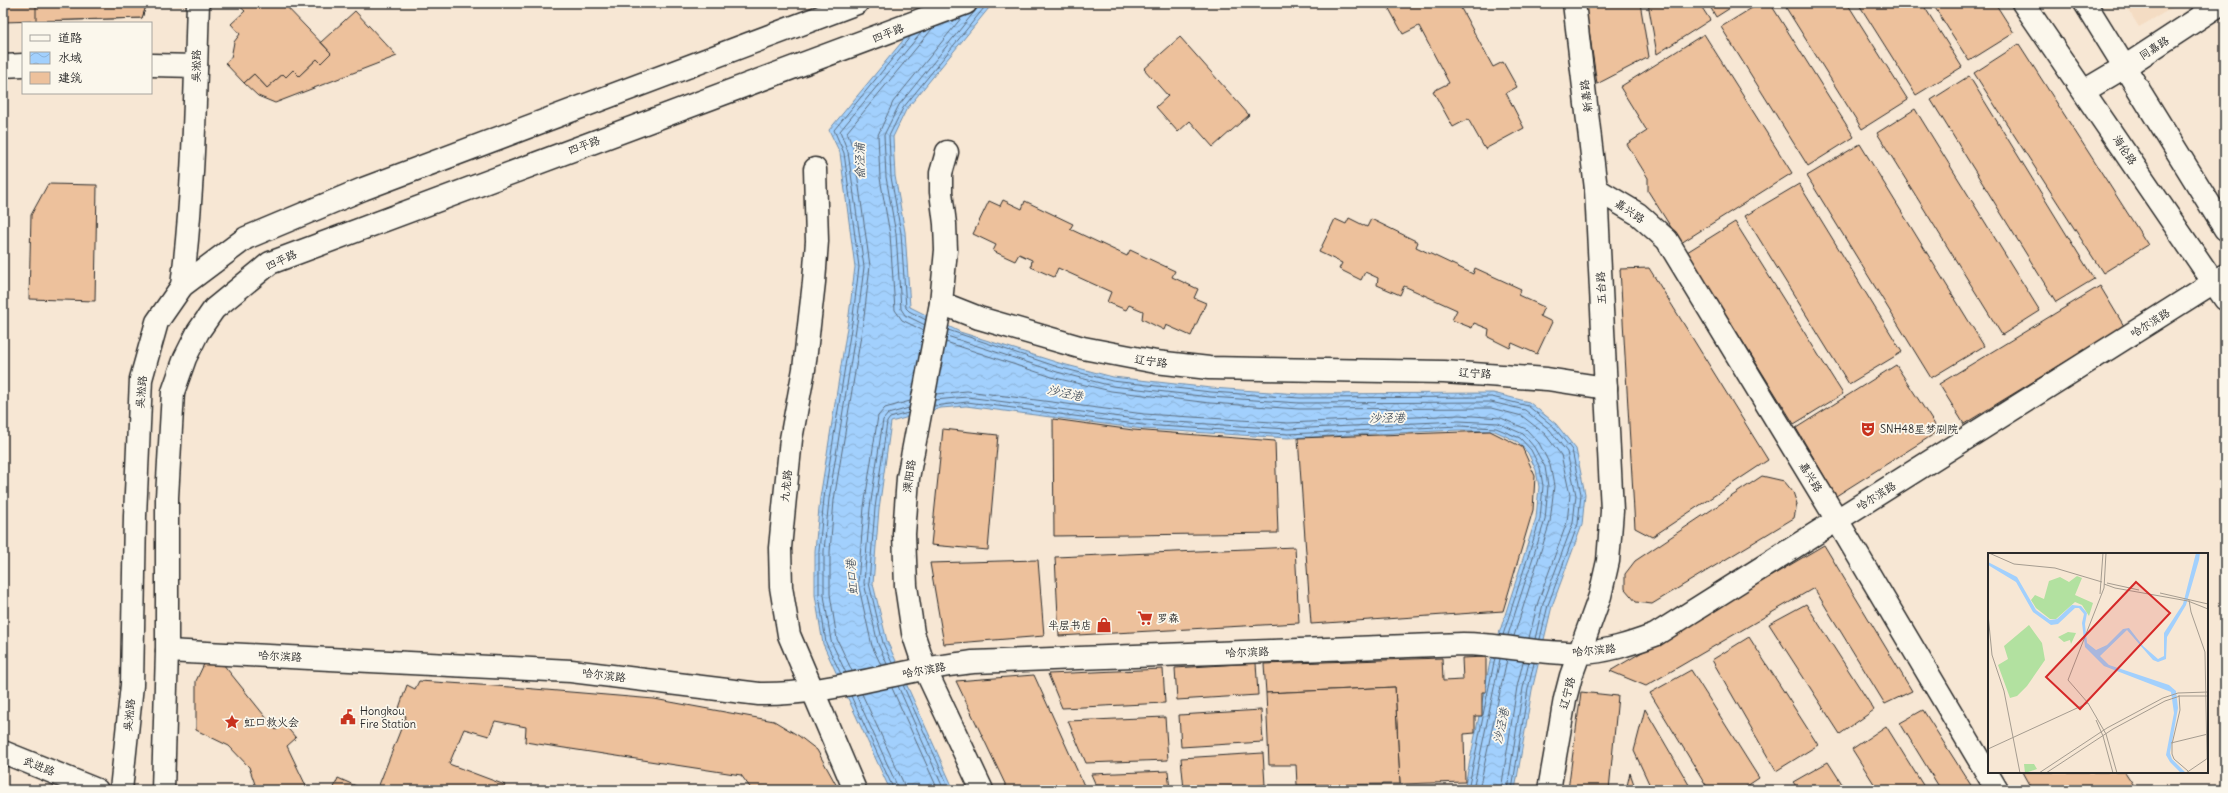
<svg xmlns="http://www.w3.org/2000/svg" width="2228" height="793" font-family="Delius,'LXGW WenKai TC',sans-serif">
	<defs>
		<pattern id="water-waves" width="16" height="10" patternUnits="userSpaceOnUse"><rect width="16" height="10" fill="#a2d0fd"/><path d="M0 5q4-4 8 0t8 0" fill="none" stroke="#8cb3d9"/></pattern>
	</defs>
	<rect width="100%" height="100%" fill="#f7e7d4"/>
	<filter id="ink" filterUnits="userSpaceOnUse"><feTurbulence type="fractalNoise" baseFrequency=".025" numOctaves="2"/><feDisplacementMap in="SourceGraphic" scale="8" xChannelSelector="R" yChannelSelector="G"/><feConvolveMatrix kernelMatrix="1 2 1 2 8 2 1 2 1" color-interpolation-filters="sRGB"/></filter>
	<g filter="url(#ink)">
		<polygon fill="#f4dcc3" points="2124,3 2181,3 2139,27"/>
		<polygon fill="url(#water-waves)" stroke="#728ea9" points="934,3 993,3 906,110 893,137 895,176 905,232 910,307 960,332 1059,363 1113,377 1211,388 1300,394 1493,393 1529,402 1556,424 1576,449 1585,494 1582,525 1552,606 1532,690 1515,790 1464,790 1490,662 1536,518 1539,487 1536,470 1528,453 1518,442 1495,431 1459,430 1288,438 1143,429 966,406 941,408 891,422 879,509 873,584 887,641 954,790 890,790 823,644 815,595 815,551 820,498 849,315 855,267 840,153 829,130"/>
		<g fill="none" stroke-linecap="round" stroke-linejoin="round">
			<g stroke="#5b6d7f" stroke-width="1">
				<polyline points="926,320 909,311 906,308 901,233 891,177 889,136 903,108 988,3"/>
				<polyline points="925,325 905,315 901,309 896,234 886,177 884,135 899,105 975,11"/>
				<polyline points="948,330 1058,367 1112,381 1211,392 1300,398 1492,397 1528,406 1553,426 1572,450 1581,494 1578,524 1548,605 1540,639"/>
				<polyline points="924,331 902,320 895,310 890,234 880,178 878,135 893,102 962,17"/>
				<polyline points="947,336 1057,372 1112,386 1210,397 1299,403 1491,402 1525,410 1550,430 1567,452 1576,495 1573,523 1543,604 1535,639"/>
				<polyline points="946,342 1055,378 1111,391 1210,403 1299,409 1491,408 1522,416 1545,434 1561,455 1570,495 1567,522 1538,602 1529,638"/>
				<polyline points="936,394 967,391 1144,414 1288,423 1459,415 1501,418 1526,429 1539,443 1550,465 1554,486 1550,522 1514,636"/>
				<polyline points="935,400 967,397 1143,420 1288,429 1459,421 1498,423 1523,434 1534,447 1545,467 1548,486 1545,520 1508,635"/>
				<polyline points="934,406 967,402 1143,425 1288,434 1459,426 1496,428 1520,438 1531,450 1540,468 1543,486 1540,519 1503,635"/>
				<polyline points="892,663 883,643 869,583 875,508 887,422 890,418 908,413"/>
				<polyline points="887,664 878,644 864,583 870,508 883,420 888,414 909,408"/>
				<polyline points="881,665 872,646 858,583 864,507 878,416 885,408 910,401"/>
				<polyline points="852,671 837,639 830,594 830,552 834,500 864,317 870,266 854,151 847,132 932,29"/>
				<polyline points="846,673 831,641 824,595 824,551 829,499 858,316 864,267 848,152 840,131 921,33"/>
				<polyline points="841,674 826,643 819,595 819,551 824,498 853,316 859,267 844,153 834,130 911,36"/>
				<polyline points="903,685 950,790"/>
				<polyline points="898,686 944,790"/>
				<polyline points="892,688 938,790"/>
				<polyline points="862,694 903,782 905,790"/>
				<polyline points="856,695 899,790"/>
				<polyline points="851,696 894,790"/>
				<polyline points="1483,715 1495,658"/>
				<polyline points="1468,790 1483,717"/>
				<polyline points="1473,790 1500,659"/>
				<polyline points="1479,790 1507,659"/>
				<polyline points="1501,790 1517,687 1523,662"/>
				<polyline points="1507,790 1523,688 1529,662"/>
				<polyline points="1512,790 1528,689 1534,663"/>
			</g>
		</g>
		<g fill="#edc19c" stroke="#2b2b2b">
			<polygon points="3,3 147,3 142,18 3,22"/>
			<polygon points="36,3 147,3 142,18 36,21"/>
			<polygon points="240,3 283,3 331,53 321,63 317,59 299,76 293,70 286,77 283,74 267,88 254,74 244,83 225,63 231,58 234,42 240,34 231,24 245,11 238,5"/>
			<polygon points="1391,3 1458,3 1493,67 1503,62 1517,87 1506,93 1524,128 1485,149 1468,119 1453,127 1433,91 1449,83 1419,26 1403,34 1387,5"/>
			<polygon points="1585,3 1640,3 1649,57 1597,84"/>
			<polygon points="1648,3 1699,3 1710,20 1657,54"/>
			<polygon points="1708,3 1738,3 1716,17"/>
			<polygon points="1760,3 1770,3 1854,137 1808,166 1721,27"/>
			<polygon points="1783,3 1847,3 1908,100 1862,129"/>
			<polygon points="1858,3 1922,3 1962,67 1916,95"/>
			<polygon points="1932,3 1995,3 2014,33 1969,61"/>
			<polygon points="355,11 397,56 275,103 258,96 244,83 254,74 267,88 283,74 286,77 293,70 299,76 317,59 321,63 331,53 321,42"/>
			<polygon points="1704,34 1792,173 1681,243 1648,191 1648,178 1627,144 1647,131 1620,87"/>
			<polygon points="1180,37 1249,115 1213,147 1190,121 1178,132 1156,107 1168,96 1144,69"/>
			<polygon points="2019,44 2148,245 2103,273 1974,73"/>
			<polygon points="1969,76 2094,279 2056,302 1931,100"/>
			<polygon points="1915,109 2040,311 2002,335 1877,133"/>
			<polygon points="1860,144 1984,346 1931,378 1807,176"/>
			<polygon points="48,184 97,185 95,301 29,299 31,215"/>
			<polygon points="1799,184 1902,352 1849,384 1745,216"/>
			<polygon points="1003,200 1022,209 1025,201 1073,224 1070,229 1127,256 1130,250 1175,271 1172,277 1198,289 1194,298 1206,303 1191,336 1166,325 1164,330 1142,319 1143,311 1129,305 1126,310 1107,302 1111,292 1058,268 1054,277 1031,267 1032,260 1019,254 1015,261 993,251 996,245 973,234 989,201 1000,206"/>
			<polygon points="1349,218 1367,227 1371,219 1418,242 1416,247 1473,274 1475,268 1521,289 1518,295 1544,307 1540,316 1552,322 1537,354 1512,343 1510,348 1488,337 1489,329 1474,323 1472,328 1452,320 1457,310 1404,286 1400,295 1377,285 1378,278 1365,272 1361,280 1339,269 1342,263 1319,252 1335,219 1346,224"/>
			<polygon points="1735,222 1843,394 1794,424 1687,252"/>
			<polygon points="1649,268 1768,460 1652,537 1635,528 1620,269"/>
			<polygon points="2100,286 2124,326 1964,424 1939,384"/>
			<polygon points="1896,365 1939,431 1836,496 1796,428"/>
			<polygon points="1053,419 1133,430 1275,441 1278,533 1054,536"/>
			<polygon points="943,429 998,435 988,550 931,545"/>
			<polygon points="1490,431 1522,447 1535,476 1533,510 1503,611 1311,624 1298,438"/>
			<polygon points="1762,476 1784,481 1793,492 1797,504 1794,518 1652,604 1636,602 1625,589 1625,574 1635,561"/>
			<polygon points="1824,545 1912,691 1885,704 1814,588 1646,686 1610,671"/>
			<polygon points="1295,547 1299,623 1059,636 1055,557"/>
			<polygon points="1038,560 1044,636 944,644 930,563"/>
			<polygon points="1806,604 1874,710 1840,734 1769,624"/>
			<polygon points="1749,637 1818,745 1776,771 1712,660"/>
			<polygon points="1486,657 1486,692 1482,692 1482,716 1475,716 1475,733 1464,734 1465,782 1400,784 1395,687 1266,693 1264,664 1442,658 1443,681 1463,680 1462,658"/>
			<polygon points="205,662 223,664 276,730 284,724 296,738 287,746 308,790 257,790 249,767 229,746 196,730 196,681"/>
			<polygon points="1256,663 1258,695 1177,700 1175,668"/>
			<polygon points="1163,669 1165,703 1062,708 1048,674"/>
			<polygon points="1691,670 1759,778 1741,790 1709,790 1650,693"/>
			<polygon points="1034,675 1086,790 1008,790 956,681"/>
			<polygon points="419,681 510,687 654,699 774,721 799,736 817,750 839,790 752,790 741,775 525,742 526,727 495,721 489,736 464,729 449,764 505,785 503,790 377,790 406,716 398,711 407,685 415,689"/>
			<polygon points="1395,687 1400,784 1297,785 1296,765 1269,765 1266,693"/>
			<polygon points="1581,692 1618,696 1609,790 1568,790"/>
			<polygon points="1645,709 1692,790 1652,790 1634,751"/>
			<polygon points="1261,710 1263,742 1181,747 1179,715"/>
			<polygon points="1923,710 1974,790 1941,790 1900,723"/>
			<polygon points="1165,717 1168,760 1086,763 1068,721"/>
			<polygon points="1886,726 1926,790 1878,790 1852,749"/>
			<polygon points="1263,753 1265,785 1184,790 1181,758"/>
			<polygon points="1828,762 1846,790 1799,790 1793,782"/>
			<polygon points="1168,771 1170,790 1098,790 1091,774"/>
			<polygon points="2023,772 2125,772 2137,790 2033,790"/>
			<polygon points="1630,773 1636,790 1626,790"/>
			<polygon points="338,778 356,786 354,790 333,790"/>
		</g>
		<g fill="none" stroke-linecap="round" stroke-linejoin="round">
			<g stroke="#2b2b2b" stroke-width="25">
				<g id="minor">
					<polyline points="151,65 196,66"/>
					<polyline points="3,66 23,65"/>
					<polyline points="2084,91 2126,66 2222,3"/>
					<polyline points="947,152 941,173 941,192 945,224 946,250 941,303 908,478 904,534 906,586 913,633 925,669 982,790"/>
					<polyline points="815,169 817,241 814,282 804,369 791,439 785,497 780,548 781,587 789,635 855,790"/>
					<polyline points="1596,189 1638,214 1667,240 1837,520 1997,790"/>
					<path d="M182 286C194 191 195 98 198 3"/>
					<polyline points="941,303 979,318 1083,348 1156,362 1209,368 1444,372 1547,379 1606,388"/>
					<path d="M167 651 571 671 759 694C816 695 869 679 924 669 940 666 957 664 973 662L1463 644C1502 644 1541 655 1580 653 1607 652 1630 644 1655 635L2225 275"/>
					<polyline points="1549,790 1565,699 1571,676 1600,596 1608,561 1612,511 1596,189 1574,3"/>
				</g>
			</g>
			<g stroke="#2b2b2b" stroke-width="25">
				<polyline id="tertiary" points="3,752 97,790"/>
			</g>
			<g stroke="#2b2b2b" stroke-width="25">
				<g id="secondary">
					<polyline points="2023,3 2225,299"/>
					<polyline points="2085,3 2225,229"/>
				</g>
			</g>
			<g stroke="#2b2b2b" stroke-width="25">
				<g id="primary">
					<polyline points="121,790 132,685 135,516 141,379 157,322 182,286 246,238 363,189 857,3"/>
					<polyline points="163,790 167,651 167,497 173,392 185,358 198,332 214,309 270,263 966,3"/>
				</g>
			</g>
			<use href="#minor" stroke="#fbf7ec" stroke-width="22"/>
			<use href="#tertiary" stroke="#fbf7ec" stroke-width="22"/>
			<use href="#secondary" stroke="#fbf7ec" stroke-width="22"/>
			<use href="#primary" stroke="#fbf7ec" stroke-width="22"/>
		</g>
	</g>
	<defs>
		<g id="theatre-bare" transform="scale(1.2)"><path d="M-5-5.5Q0-4 5-5.5V0Q5 5 0 6Q-5 5-5 0ZM-3.3-2.5H-1v1.5H-3.3ZM1-2.5H3.3v1.5H1ZM-2.8 1Q0 5.5 2.8 1Z" fill="#c8321e" stroke="#fbf7ec" stroke-width="2.5" paint-order="stroke"/></g>
		<g id="supermarket-bare" transform="scale(1.2)"><path d="M-6-5.5h2.5l.6 2H6L4.5 2H-2.5L-4.4-4H-6ZM-1.5 3.2a1.3 1.3 0 1 0 .1 0ZM3 3.2a1.3 1.3 0 1 0 .1 0Z" fill="#c8321e" stroke="#fbf7ec" stroke-width="2.5" paint-order="stroke"/></g>
		<g id="shop-bare" transform="scale(1.2)"><path d="M-5-2.5h2.3a2.7 3.5 0 0 1 5.4 0H5L5.5 6h-11ZM-1.5-2.5h3a1.5 2.3 0 0 0-3 0Z" fill="#c8321e" stroke="#fbf7ec" stroke-width="2.5" paint-order="stroke"/></g>
		<g id="civic-bare" transform="scale(1.2)"><path d="M-.6-6.5H3V-4.5H.6V-3L4-1V1h2V6H-6V1h2V-1L-.6-3ZM-1.2 2.5V6h2.4V2.5Z" fill="#c8321e" stroke="#fbf7ec" stroke-width="2.5" paint-order="stroke"/></g>
		<g id="sight-bare" transform="scale(1.2)"><path d="M0-6L1.8-2.2L6-1.7L2.9 1.2L3.7 5.4L0 3.3L-3.7 5.4L-2.9 1.2L-6-1.7L-1.8-2.2Z" fill="#c8321e" stroke="#fbf7ec" stroke-width="2.5" paint-order="stroke"/></g>
	</defs>
	<g fill-rule="evenodd">
		<use href="#theatre-bare" x="1868" y="429"/>
		<use href="#supermarket-bare" x="1145" y="618"/>
		<use href="#shop-bare" x="1104" y="625"/>
		<use href="#civic-bare" x="348" y="717"/>
		<use href="#sight-bare" x="232" y="722"/>
	</g>
	<g text-anchor="middle" stroke-width="3.5" stroke-linejoin="round" paint-order="stroke">
		<g font-size="11" fill="#2b2b2b" stroke="#fbf7ec">
			<text transform="translate(888 33) rotate(-21)" y="4">四平路</text>
			<text transform="translate(2154 48) rotate(-33)" y="4">同嘉路</text>
			<text transform="translate(196 66) rotate(-89)" y="4">吴淞路</text>
			<text transform="translate(1586 96) rotate(-97)" y="4">新嘉路</text>
			<text transform="translate(584 145) rotate(-20)" y="4">四平路</text>
			<text transform="translate(2125 150) rotate(56)" y="4">海伦路</text>
			<text transform="translate(1630 211) rotate(34)" y="4">嘉兴路</text>
			<text transform="translate(281 260) rotate(-25)" y="4">四平路</text>
			<text transform="translate(1601 288) rotate(-93)" y="4">五台路</text>
			<text transform="translate(2150 323) rotate(-32)" y="4">哈尔滨路</text>
			<text transform="translate(1151 361) rotate(8)" y="4">辽宁路</text>
			<text transform="translate(1475 373) rotate(3)" y="4">辽宁路</text>
			<text transform="translate(141 392) rotate(-85)" y="4">吴淞路</text>
			<text transform="translate(909 476) rotate(-82)" y="4">溧阳路</text>
			<text transform="translate(1811 477) rotate(59)" y="4">嘉兴路</text>
			<text transform="translate(786 486) rotate(-84)" y="4">九龙路</text>
			<text transform="translate(1876 496) rotate(-32)" y="4">哈尔滨路</text>
			<text transform="translate(1594 650) rotate(-5)" y="4">哈尔滨路</text>
			<text transform="translate(1247 652) rotate(-2)" y="4">哈尔滨路</text>
			<text transform="translate(280 656) rotate(3)" y="4">哈尔滨路</text>
			<text transform="translate(924 670) rotate(-10)" y="4">哈尔滨路</text>
			<text transform="translate(604 675) rotate(7)" y="4">哈尔滨路</text>
			<text transform="translate(1567 693) rotate(-76)" y="4">辽宁路</text>
			<text transform="translate(129 715) rotate(-84)" y="4">吴淞路</text>
			<text transform="translate(39 766) rotate(21)" y="4">武进路</text>
		</g>
		<g font-size="11" fill="#2b2b2b" stroke="#fbf7ec" text-anchor="start">
			<text x="1880" y="433">SNH48星梦剧院</text>
			<text x="1157" y="622">罗森</text>
			<text x="1092" y="629" text-anchor="end">半层书店</text>
			<text x="360" y="715">Hongkou<tspan x="360" dy="13">Fire Station</tspan></text>
			<text x="244" y="726">虹口救火会</text>
		</g>
		<g font-size="12" font-style="italic" fill="#495460" stroke="#fbf7ec">
			<text transform="translate(860 161) rotate(-91)" y="4">俞泾浦</text>
			<text transform="translate(1065 393) rotate(12)" y="4">沙泾港</text>
			<text transform="translate(1387 418) rotate(-1)" y="4">沙泾港</text>
			<text transform="translate(852 577) rotate(-94)" y="4">虹口港</text>
			<text transform="translate(1501 726) rotate(-78)" y="4">沙泾港</text>
		</g>
	</g>
	<g transform="translate(1988 553)">
		<rect width="220" height="220" fill="#f7e7d4"/>
		<path d="M89 23 94 25 87 42 105 50 101 63 94 52 87 49 68 66H62L48 55 43 47 47 42 56 46 61 28 72 24 81 29ZM41 72 54 90 57 107 39 133 29 143 22 145 10 112 20 106 16 93ZM36 211H46L49 216 37 220Z" fill="#b2e1a0"/>
		<path d="M80 79 88 80 83 91 82 87 76 89 70 84Z" fill="#b2e1a0"/>
		<path d="M208 0H212L211 7 198 52 179 84 178 106 170 109 165 107 139 77 112 103 121 112 181 132 188 138 190 155 182 200 184 206 198 220H193L182 209 178 202 186 160 183 139 116 113 97 94 94 70 96 61 91 55H87L70 71 63 72 45 59 28 29 0 12V9L29 24 48 57 62 67 69 66 84 52 93 53 99 60 97 71 99 90 108 97 119 92 135 76 141 75 155 93 170 106 176 103V80L195 51Z" fill="#a2d0fd"/>
		<path fill="none" stroke="#a59c90" stroke-width="1" d="M1 0 26 11 67 15 114 29M118 0 116 35 80 127 100 150 118 181 129 220M119 30 151 37M116 31 127 35 200 48 220 56M172 40 220 51M112 41 115 0M201 47 203 59 217 99 219 206M0 61 4 102 16 138 32 220M191 142 192 157 184 191V201L186 206 200 218M108 167 115 183 125 220M183 190 220 181M0 196 100 150M51 220 119 175 175 145 190 140 220 139M58 220 125 176 177 148 192 143H220M198 220 220 205"/>
		<path fill="#d62828" fill-opacity="0.15" stroke="#d62828" stroke-width="2" d="M148 29 182 60 92 156 58 124Z"/>
		<rect width="220" height="220" fill="none" stroke="#2b2b2b" stroke-width="2"/>
	</g>
	<rect width="2228" height="793" fill="none" stroke="#fbf7ec" stroke-width="16"/>
	<rect x="8" y="8" width="2212" height="777" fill="none" stroke="#2b2b2b" stroke-width="1.5" filter="url(#ink)"/>
	<rect x="22" y="22" width="130" height="72" fill="#fbf7ec" stroke="#a8a59f"/>
	<rect x="30" y="35" width="20" height="6" fill="#fbf7ec" stroke="#a8a59f"/>
	<text x="58" y="42" font-size="12" fill="#2b2b2b">道路</text>
	<rect x="30" y="52" width="20" height="12" fill="url(#water-waves)" stroke="#a8a59f"/>
	<text x="58" y="62" font-size="12" fill="#2b2b2b">水域</text>
	<rect x="30" y="72" width="20" height="12" fill="#edc19c" stroke="#a8a59f"/>
	<text x="58" y="82" font-size="12" fill="#2b2b2b">建筑</text>
</svg>
